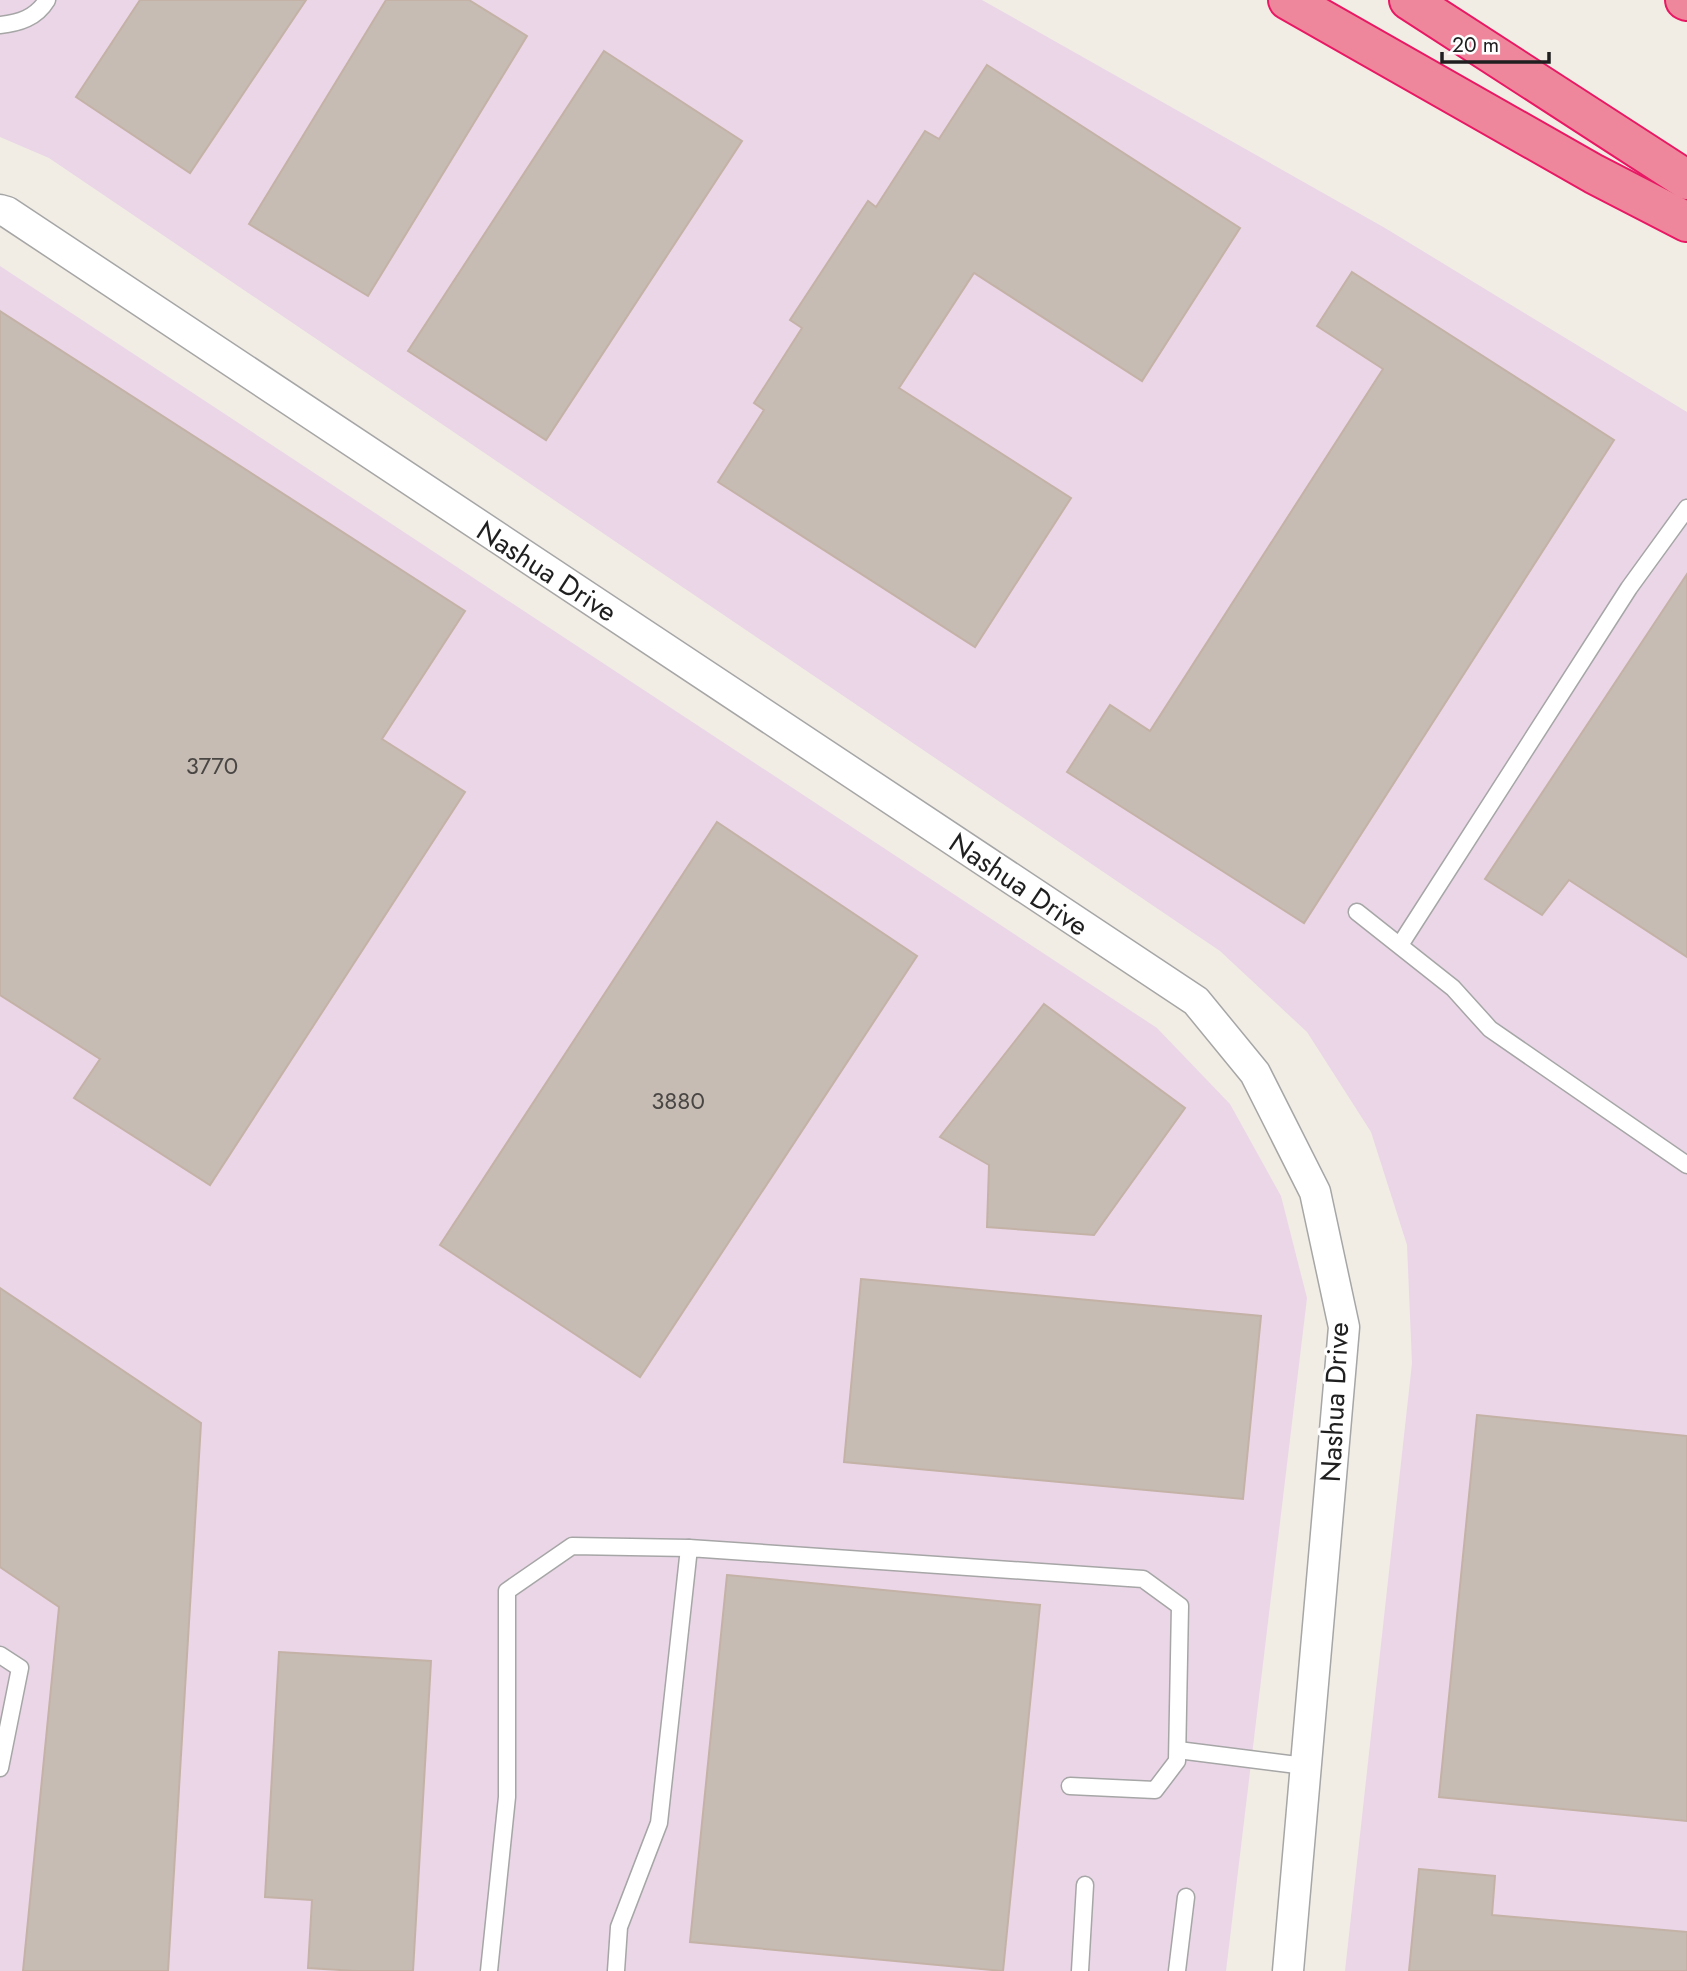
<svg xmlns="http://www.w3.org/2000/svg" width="1687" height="1971" font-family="Jost,sans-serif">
	<rect width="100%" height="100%" fill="#f1ede5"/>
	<g fill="#ead6e7">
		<polygon points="0,0 982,0 1385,228 1687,412 1687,1971 1345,1971 1412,1363 1407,1245 1371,1132 1307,1032 1220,951 49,158 0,137"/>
		<polygon points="0,266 1157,1028 1230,1104 1281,1196 1307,1298 1226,1971 0,1971"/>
	</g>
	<g fill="#c6bcb4" stroke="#c4b2a6" stroke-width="2">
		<polygon points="140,0 306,0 190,173 76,97"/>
		<polygon points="386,0 469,0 527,36 368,296 249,224"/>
		<polygon points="604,51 742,141 546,440 408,351"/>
		<polygon points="987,65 1240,228 1142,381 974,273 899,388 1071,498 975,647 718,482 764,410 754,403 802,328 790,320 868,201 876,207 925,131 939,139"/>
		<polygon points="1352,272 1614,440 1304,923 1067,772 1110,705 1150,731 1383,369 1317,326"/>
		<polygon points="0,311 465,611 382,739 465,792 210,1185 74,1098 100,1059 0,995"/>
		<polygon points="1687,574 1687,957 1569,880 1542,915 1485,879"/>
		<polygon points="717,822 917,956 640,1377 440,1245"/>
		<polygon points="1044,1004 1185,1108 1094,1235 987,1227 989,1165 940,1137"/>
		<polygon points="861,1279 1261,1316 1243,1499 844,1462"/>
		<polygon points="0,1288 201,1423 168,1971 23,1971 59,1607 0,1567"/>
		<polygon points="1477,1415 1687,1436 1687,1821 1439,1797"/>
		<polygon points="727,1575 1040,1605 1003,1971 690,1942"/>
		<polygon points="279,1652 431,1661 413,1971 356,1971 308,1968 312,1900 265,1897"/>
		<polygon points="1419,1869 1495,1876 1492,1915 1687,1932 1687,1971 1409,1971"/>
	</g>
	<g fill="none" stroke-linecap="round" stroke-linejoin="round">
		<g stroke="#a6a6a6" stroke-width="19">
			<g id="lane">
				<path d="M0 25C19 23 36 18 47 0"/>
				<polyline points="1357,912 1453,988 1490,1029 1687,1165"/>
				<polyline points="1400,945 1629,588 1687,508"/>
				<polyline points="0,1655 20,1668 0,1768"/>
				<polyline points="1178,1750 1305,1766"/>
				<polyline points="489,1971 507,1797 507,1591 572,1546 689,1548"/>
				<polyline points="616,1971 619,1927 659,1823 689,1548 1143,1579 1180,1606 1177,1761 1155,1790 1070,1786"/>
				<polyline points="1080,1971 1085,1885"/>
				<polyline points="1177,1971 1186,1897"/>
			</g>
		</g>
		<g stroke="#a6a6a6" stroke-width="33">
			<polyline id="street" points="0,210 7,212 1196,1001 1255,1073 1315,1192 1344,1327 1288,1971"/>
		</g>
		<g stroke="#e91864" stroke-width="42">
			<g id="highway">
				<polyline points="1288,0 1594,174 1687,222"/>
				<polyline points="1409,0 1687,180"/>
				<polyline points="1685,0 1687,1"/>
			</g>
		</g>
		<use href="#lane" stroke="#fff" stroke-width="16"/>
		<use href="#street" stroke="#fff" stroke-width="30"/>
		<use href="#highway" stroke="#ee879c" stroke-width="38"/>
	</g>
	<g text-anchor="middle" stroke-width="6" stroke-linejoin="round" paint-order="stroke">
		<g font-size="24" fill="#494644">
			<text x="212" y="774">3770</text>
			<text x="678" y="1109">3880</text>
		</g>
		<g font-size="28" fill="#1f1f1f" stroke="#fff">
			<text transform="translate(547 571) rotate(33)" y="10">Nashua Drive</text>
			<text transform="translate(1019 884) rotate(34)" y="10">Nashua Drive</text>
			<text transform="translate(1334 1402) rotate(-87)" y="10">Nashua Drive</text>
		</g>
	</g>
	<path d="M1442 52v10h107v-10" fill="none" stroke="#1f1f1f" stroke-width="3.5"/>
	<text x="1452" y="52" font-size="21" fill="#1f1f1f" stroke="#ffffff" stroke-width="5" paint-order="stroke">20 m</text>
</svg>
